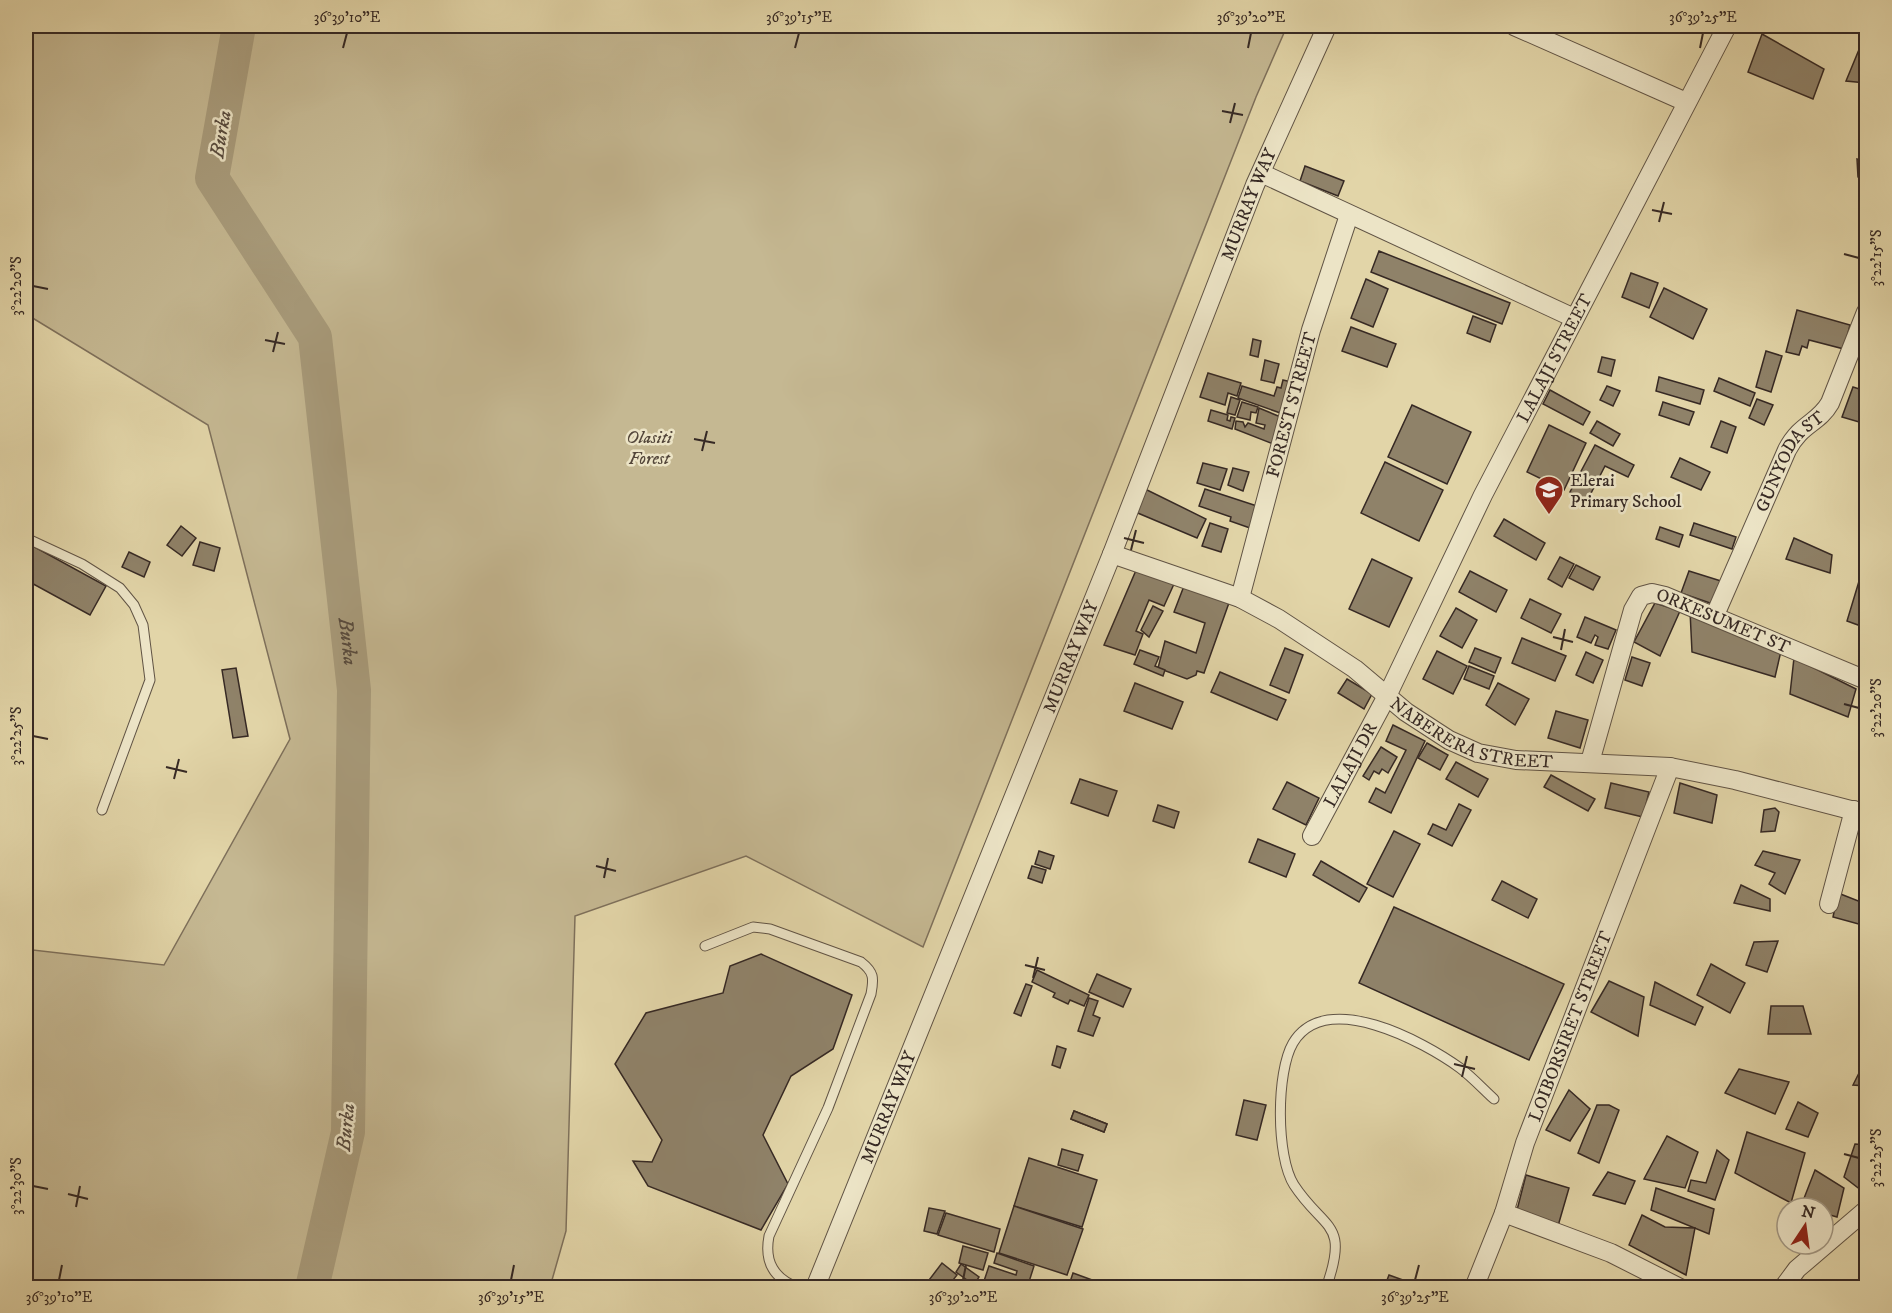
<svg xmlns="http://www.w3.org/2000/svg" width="1892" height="1313" font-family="'IM FELL DW Pica',serif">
	<rect width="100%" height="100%" fill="#e2d5a8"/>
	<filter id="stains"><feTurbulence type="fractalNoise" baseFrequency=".00333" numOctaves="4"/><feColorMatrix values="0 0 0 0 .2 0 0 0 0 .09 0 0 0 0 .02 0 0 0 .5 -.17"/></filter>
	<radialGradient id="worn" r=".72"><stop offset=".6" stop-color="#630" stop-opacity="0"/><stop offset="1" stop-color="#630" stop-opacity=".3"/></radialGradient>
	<polygon fill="#c5b892" stroke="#7e705b" stroke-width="1.5" points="26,26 1287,26 1256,97 923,947 746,856 575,916 566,1231 550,1287 26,1287 26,966 33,950 164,965 290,739 208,425 26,314"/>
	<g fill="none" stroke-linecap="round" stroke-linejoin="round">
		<path stroke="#a89b7b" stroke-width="34" id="s1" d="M239 26 212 178 315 337 354 690 348 1132 312 1288"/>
	</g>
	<g fill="#8f8269" stroke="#362924" stroke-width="1.5">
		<polygon points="1762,34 1824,69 1813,99 1748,72"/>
		<polygon points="1863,40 1866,42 1866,83 1846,81"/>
		<polygon points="1857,159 1866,162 1866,180 1858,177"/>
		<polygon points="1305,166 1344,181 1338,196 1300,181"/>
		<polygon points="1379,251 1510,303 1502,324 1371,272"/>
		<polygon points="1631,273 1658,283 1649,308 1622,297"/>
		<polygon points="1366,279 1388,289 1373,327 1351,318"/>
		<polygon points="1664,288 1707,309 1693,339 1650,317"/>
		<polygon points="1797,310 1850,325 1844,349 1809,340 1807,348 1802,346 1799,355 1786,352"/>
		<polygon points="1473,316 1496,325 1490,342 1467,333"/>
		<polygon points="1351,327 1396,344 1387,367 1342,351"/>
		<polygon points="1253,339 1261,341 1258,357 1250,355"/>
		<polygon points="1766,351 1782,356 1771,392 1756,387"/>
		<polygon points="1602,357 1615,360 1611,376 1598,372"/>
		<polygon points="1265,360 1279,364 1274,383 1261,380"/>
		<polygon points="1208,373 1241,383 1237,396 1228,393 1225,405 1200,397"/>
		<polygon points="1659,377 1704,390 1700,404 1656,391"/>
		<polygon points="1719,378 1755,393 1750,406 1714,391"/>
		<polygon points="1283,380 1296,383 1286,415 1238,398 1242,386 1274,396 1277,387 1281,388"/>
		<polygon points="1607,386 1620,391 1613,406 1600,400"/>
		<polygon points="1853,387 1866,391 1866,424 1842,417"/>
		<polygon points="1550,390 1590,412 1583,425 1543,404"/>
		<polygon points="1231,397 1240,400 1235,415 1227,413"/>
		<polygon points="1757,399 1773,405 1764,425 1749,418"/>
		<polygon points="1242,402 1258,407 1256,413 1251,412 1250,420 1237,417"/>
		<polygon points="1663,402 1694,412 1689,425 1659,415"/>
		<polygon points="1412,405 1471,432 1447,484 1388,457"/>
		<polygon points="1259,408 1283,418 1276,445 1235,429 1236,421 1243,422 1245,427 1248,423 1264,429 1265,425 1256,423"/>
		<polygon points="1211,410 1228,415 1227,420 1230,421 1231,417 1235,418 1232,429 1208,421"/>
		<polygon points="1597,421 1620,434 1613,446 1590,433"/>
		<polygon points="1721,421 1736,427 1727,453 1711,447"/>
		<polygon points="1549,425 1586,443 1564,490 1527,472"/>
		<polygon points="1595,445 1634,465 1628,477 1605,466 1587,501 1570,492"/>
		<polygon points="1680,458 1710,472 1701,490 1671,477"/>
		<polygon points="1385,462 1443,490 1419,541 1361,513"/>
		<polygon points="1203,463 1227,469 1220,490 1197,483"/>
		<polygon points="1233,468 1249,472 1243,491 1228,485"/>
		<polygon points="1143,488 1206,519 1197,538 1133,511"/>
		<polygon points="1205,489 1257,506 1250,528 1230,521 1231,517 1199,506"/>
		<polygon points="1504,519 1545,543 1536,560 1494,536"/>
		<polygon points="1210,523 1228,529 1221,552 1202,546"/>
		<polygon points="1694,523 1736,537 1732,549 1690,535"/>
		<polygon points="181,526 196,538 182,556 167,545"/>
		<polygon points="1660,527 1683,535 1679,547 1656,539"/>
		<polygon points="1794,538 1832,555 1830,573 1786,559"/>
		<polygon points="200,542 220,548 214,571 193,565"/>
		<polygon points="31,545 106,586 90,615 26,580 26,556"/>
		<polygon points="129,552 150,562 144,577 122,567"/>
		<polygon points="1560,557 1574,564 1562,587 1548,579"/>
		<polygon points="1372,559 1412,578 1389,627 1349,609"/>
		<polygon points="1576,565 1600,577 1593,590 1569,578"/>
		<polygon points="1137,568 1174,584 1164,606 1149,600 1136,631 1143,634 1135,655 1104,645"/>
		<polygon points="1470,571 1507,590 1496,612 1459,592"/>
		<polygon points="1689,571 1721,581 1713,604 1681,593"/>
		<polygon points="1860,578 1866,584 1866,609 1858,625 1847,621"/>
		<polygon points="1184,586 1230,600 1204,673 1197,671 1196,675 1187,679 1158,668 1165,641 1196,653 1205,623 1174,612"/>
		<polygon points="1530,599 1561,614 1551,633 1521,618"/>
		<polygon points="1655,603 1680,611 1660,656 1634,642"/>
		<polygon points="1153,606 1163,611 1149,637 1141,630"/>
		<polygon points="1456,608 1477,620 1462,648 1440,636"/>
		<polygon points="1690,611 1781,651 1775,677 1692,652"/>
		<polygon points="1585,617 1616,630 1608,649 1595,645 1598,637 1595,635 1591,643 1577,637"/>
		<polygon points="1522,638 1566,656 1555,681 1512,663"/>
		<polygon points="1285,648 1303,655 1289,693 1270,685"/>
		<polygon points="1475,648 1501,658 1495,673 1469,662"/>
		<polygon points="1140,650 1159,657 1155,666 1165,670 1163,676 1134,664"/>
		<polygon points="1437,651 1467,666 1453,694 1423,679"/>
		<polygon points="1586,652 1603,660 1593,683 1576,675"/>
		<polygon points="1632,657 1650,663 1642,686 1625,680"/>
		<polygon points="1794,658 1856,689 1848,717 1790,694"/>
		<polygon points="1469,666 1494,676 1489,689 1464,679"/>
		<polygon points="236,668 248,736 233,738 222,670"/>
		<polygon points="1220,672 1286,700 1277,720 1211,692"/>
		<polygon points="1347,679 1372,694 1364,709 1338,693"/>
		<polygon points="1135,683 1183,702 1172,729 1124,711"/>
		<polygon points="1498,683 1529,699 1515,725 1486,705"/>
		<polygon points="1556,711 1588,720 1580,748 1548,738"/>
		<polygon points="1393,725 1425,741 1391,813 1369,802 1376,788 1385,793 1406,750 1386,741"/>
		<polygon points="1427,743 1448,755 1440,770 1418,758"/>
		<polygon points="1381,747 1397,757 1388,773 1382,769 1379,774 1374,771 1369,780 1363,776"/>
		<polygon points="1456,762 1488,779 1478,797 1446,779"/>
		<polygon points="1551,775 1595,799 1588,811 1544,787"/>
		<polygon points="1080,779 1117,791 1108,816 1071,803"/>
		<polygon points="1287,782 1319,798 1306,825 1273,809"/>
		<polygon points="1611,783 1649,792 1643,817 1605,808"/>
		<polygon points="1680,783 1717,795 1712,823 1674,813"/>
		<polygon points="1459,804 1471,810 1452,846 1428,834 1433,824 1446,830"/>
		<polygon points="1158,805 1179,812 1174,828 1153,821"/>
		<polygon points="1775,808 1779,812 1775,831 1761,832 1764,810"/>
		<polygon points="1394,831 1420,844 1393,897 1367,884"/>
		<polygon points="1258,839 1295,854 1286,877 1249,862"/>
		<polygon points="1039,851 1054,856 1050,869 1035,864"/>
		<polygon points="1763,851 1800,860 1785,894 1769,884 1775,873 1755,865"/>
		<polygon points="1321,861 1367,888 1359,902 1313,875"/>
		<polygon points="1032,866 1046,870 1042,883 1028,878"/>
		<polygon points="1502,881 1537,899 1528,918 1492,900"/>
		<polygon points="1741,885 1770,899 1770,911 1734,903"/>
		<polygon points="1838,893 1866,904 1866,926 1833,917"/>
		<polygon points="1394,907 1564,984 1529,1060 1359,983"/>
		<polygon points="1778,941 1767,972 1746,965 1754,942"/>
		<polygon points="761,954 852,995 833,1049 791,1076 763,1135 788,1184 761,1230 648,1186 633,1161 652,1162 662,1140 615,1064 646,1013 723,993 730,966"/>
		<polygon points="1711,964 1745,983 1730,1013 1697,995"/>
		<polygon points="1037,970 1089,995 1084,1006 1070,1000 1068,1004 1053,997 1055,993 1032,982"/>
		<polygon points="1097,974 1131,989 1123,1007 1089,992"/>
		<polygon points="1609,981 1644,997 1638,1036 1591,1012"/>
		<polygon points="1655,982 1703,1007 1695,1025 1650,1005"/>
		<polygon points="1026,984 1032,986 1021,1016 1014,1013"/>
		<polygon points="1089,998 1098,1001 1093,1015 1100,1018 1093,1036 1078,1031"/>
		<polygon points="1771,1006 1803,1006 1811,1034 1768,1034"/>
		<polygon points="1057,1046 1066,1049 1060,1068 1052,1065"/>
		<polygon points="1863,1065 1866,1067 1866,1086 1853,1085"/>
		<polygon points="1739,1069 1789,1082 1775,1114 1725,1093"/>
		<polygon points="1569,1090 1590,1109 1570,1141 1546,1130"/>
		<polygon points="1244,1100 1266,1105 1257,1140 1236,1135"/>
		<polygon points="1798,1102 1818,1113 1808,1137 1786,1129"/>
		<polygon points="1597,1105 1609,1105 1619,1110 1599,1163 1578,1153"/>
		<polygon points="1074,1111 1107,1124 1104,1132 1071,1119"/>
		<polygon points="1074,1111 1107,1124 1104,1132 1071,1119"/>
		<polygon points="1747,1132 1805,1153 1791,1203 1735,1173"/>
		<polygon points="1667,1136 1698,1152 1685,1188 1644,1179"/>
		<polygon points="1855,1144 1866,1145 1866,1194 1844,1177"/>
		<polygon points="1062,1149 1083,1155 1078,1171 1058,1165"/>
		<polygon points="1717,1150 1729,1160 1715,1200 1688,1191 1691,1180 1706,1183"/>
		<polygon points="1029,1158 1097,1180 1082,1227 1014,1206"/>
		<polygon points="1815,1170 1844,1188 1837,1217 1823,1213 1823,1208 1801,1206"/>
		<polygon points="1608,1172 1635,1181 1625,1204 1593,1195"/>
		<polygon points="1526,1175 1569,1188 1558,1226 1517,1210"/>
		<polygon points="1656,1188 1714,1209 1709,1234 1651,1210"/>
		<polygon points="1014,1206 1083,1229 1067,1275 999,1253"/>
		<polygon points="929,1208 945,1211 937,1234 924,1231"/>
		<polygon points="946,1213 1000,1229 994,1252 938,1235"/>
		<polygon points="1642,1215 1665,1227 1695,1228 1686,1275 1629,1245"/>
		<polygon points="963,1246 988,1253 983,1270 959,1263"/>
		<polygon points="997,1253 1034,1266 1027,1288 1003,1288 984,1281 989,1266 1016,1275 1017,1271 994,1263"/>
		<polygon points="942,1263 957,1275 947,1288 923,1288"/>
		<polygon points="961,1264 979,1277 974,1285 956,1272"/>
		<polygon points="1073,1273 1114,1288 1068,1288"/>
		<polygon points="1389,1275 1425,1288 1384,1288"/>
		<polygon points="983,1280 995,1288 978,1287"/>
	</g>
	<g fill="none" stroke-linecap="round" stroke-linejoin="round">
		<g stroke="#615445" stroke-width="11">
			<g id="lane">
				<polyline points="26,538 82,564 120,588 134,605 143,625 150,680 102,810"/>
				<path d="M705 946 753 927 770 929 861 962C874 972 874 978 871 994L828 1108 769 1236C764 1262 774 1279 799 1288"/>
				<path d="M1326 1288C1350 1221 1324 1231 1294 1185 1276 1157 1276 1072 1293 1043 1326 988 1424 1042 1460 1068 1472 1077 1483 1089 1494 1099"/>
			</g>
		</g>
		<g stroke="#615445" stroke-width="20">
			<g id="street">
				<polyline points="1514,26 1686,102"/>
				<polyline points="1261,173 1574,318"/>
				<path id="s2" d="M1112 554 1240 598 1279 619 1355 669 1406 712 1449 740 1478 753 1516 760 1670 767 1735 780 1866 814"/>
				<path id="s3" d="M1240 598 1311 330 1349 215"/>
				<path id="s4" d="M1715 615 1787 450C1801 423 1818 424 1830 403L1866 312"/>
				<path id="s5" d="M1590 762 1633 610 1641 596 1652 593 1665 596 1866 680"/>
				<path id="s6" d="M1312 836 1388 694 1483 495 1727 26"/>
				<polyline points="1829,904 1854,810"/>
				<polyline points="1504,1213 1611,1253 1680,1288"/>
				<path id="s7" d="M815 1288 1112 554 1255 185 1327 26"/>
				<path id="s8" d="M1474 1288 1504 1213 1525 1143 1670 767"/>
				<polyline points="1783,1288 1797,1269 1866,1210"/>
			</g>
		</g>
		<use href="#lane" stroke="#ece4c6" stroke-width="9"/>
		<use href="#street" stroke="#ece4c6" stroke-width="18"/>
	</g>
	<path fill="none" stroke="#362924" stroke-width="2" d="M343 48 347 33M795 48 799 33M1248 48 1251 33M1700 48 1703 33M1222 111 1243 115M1230 123 1235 103M1652 210 1672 214M1659 222 1664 202M1844 254 1859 258M33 286 48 289M265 340 285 344M273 352 278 332M694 439 715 443M702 451 707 431M1124 538 1144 543M1131 550 1136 530M1553 637 1573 642M1561 650 1565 629M1844 704 1859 708M33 736 48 739M166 767 187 772M174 779 179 759M596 866 616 871M604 878 608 858M1025 965 1045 970M1033 978 1038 957M1454 1064 1475 1069M1462 1077 1467 1056M1844 1154 1859 1158M33 1186 48 1189M68 1194 88 1199M76 1207 80 1186M59 1280 62 1265M511 1280 514 1265M963 1280 966 1265M1415 1280 1419 1265"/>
	<defs>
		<g id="school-pin" transform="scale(1.5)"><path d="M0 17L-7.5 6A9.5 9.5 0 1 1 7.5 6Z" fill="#8f2418" stroke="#ece4c6"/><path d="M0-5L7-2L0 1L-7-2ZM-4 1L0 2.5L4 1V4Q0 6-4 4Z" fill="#fff"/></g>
	</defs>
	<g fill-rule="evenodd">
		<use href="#school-pin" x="1549" y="490"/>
	</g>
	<g text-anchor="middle" stroke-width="5" stroke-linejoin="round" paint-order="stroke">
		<g font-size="18" fill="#362924" stroke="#ece4c6">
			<text dy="6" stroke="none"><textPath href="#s7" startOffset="1167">MURRAY WAY</textPath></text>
			<text dy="6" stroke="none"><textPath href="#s6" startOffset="536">LALAJI STREET</textPath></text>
			<text dy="6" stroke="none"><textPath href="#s3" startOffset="200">FOREST STREET</textPath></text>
			<text dy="6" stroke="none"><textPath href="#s4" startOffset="172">GUNYODA ST</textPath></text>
			<text dy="6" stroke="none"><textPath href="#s5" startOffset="262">ORKESUMET ST</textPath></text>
			<text dy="6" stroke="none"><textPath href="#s7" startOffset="681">MURRAY WAY</textPath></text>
			<text dy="6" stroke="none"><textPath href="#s2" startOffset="408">NABERERA STREET</textPath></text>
			<text dy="6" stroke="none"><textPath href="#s6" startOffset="81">LALAJI DR</textPath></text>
			<text dy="6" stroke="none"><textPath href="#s8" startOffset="279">LOIBORSIRET STREET</textPath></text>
			<text dy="6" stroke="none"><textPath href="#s7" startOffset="195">MURRAY WAY</textPath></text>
		</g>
		<g font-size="18" font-style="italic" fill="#53463a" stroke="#ece4c6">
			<text x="649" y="443">Olasiti<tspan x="649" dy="21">Forest</tspan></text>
		</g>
		<g font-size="18" fill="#362924" stroke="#ece4c6" text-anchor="start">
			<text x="1570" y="486">Elerai<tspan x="1570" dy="21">Primary School</tspan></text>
		</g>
		<g font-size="20" font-style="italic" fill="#584b3e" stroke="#ece4c6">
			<text transform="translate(220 134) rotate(-80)" y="7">Burka</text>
			<text dy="7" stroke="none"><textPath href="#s1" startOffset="650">Burka</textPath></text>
			<text transform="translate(345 1127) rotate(-84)" y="7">Burka</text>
		</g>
	</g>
	<rect width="1892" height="1313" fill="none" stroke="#e2d5a8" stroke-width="66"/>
	<g transform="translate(1805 1226) rotate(13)"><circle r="28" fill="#ece4c6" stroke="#a39985" stroke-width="1.5"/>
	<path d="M0-4.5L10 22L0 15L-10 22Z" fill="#8f2418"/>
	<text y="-9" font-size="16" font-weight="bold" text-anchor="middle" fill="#362924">N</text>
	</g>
	<rect x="33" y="33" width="1826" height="1247" fill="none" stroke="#362924" stroke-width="2"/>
	<g font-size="15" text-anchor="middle" fill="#362924">
		<text x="347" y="22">36°39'10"E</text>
		<text x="799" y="22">36°39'15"E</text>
		<text x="1251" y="22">36°39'20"E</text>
		<text x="1703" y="22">36°39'25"E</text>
		<text transform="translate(1876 258) rotate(-90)" y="5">3°22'15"S</text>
		<text transform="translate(16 286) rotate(-90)" y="5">3°22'20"S</text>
		<text transform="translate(1876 708) rotate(-90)" y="5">3°22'20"S</text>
		<text transform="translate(16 736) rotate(-90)" y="5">3°22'25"S</text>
		<text transform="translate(1876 1158) rotate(-90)" y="5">3°22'25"S</text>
		<text transform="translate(16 1186) rotate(-90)" y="5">3°22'30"S</text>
		<text x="59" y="1302">36°39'10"E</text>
		<text x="511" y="1302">36°39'15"E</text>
		<text x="963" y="1302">36°39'20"E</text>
		<text x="1415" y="1302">36°39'25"E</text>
	</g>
	<rect width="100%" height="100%" filter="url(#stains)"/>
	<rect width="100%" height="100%" fill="url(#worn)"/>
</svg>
